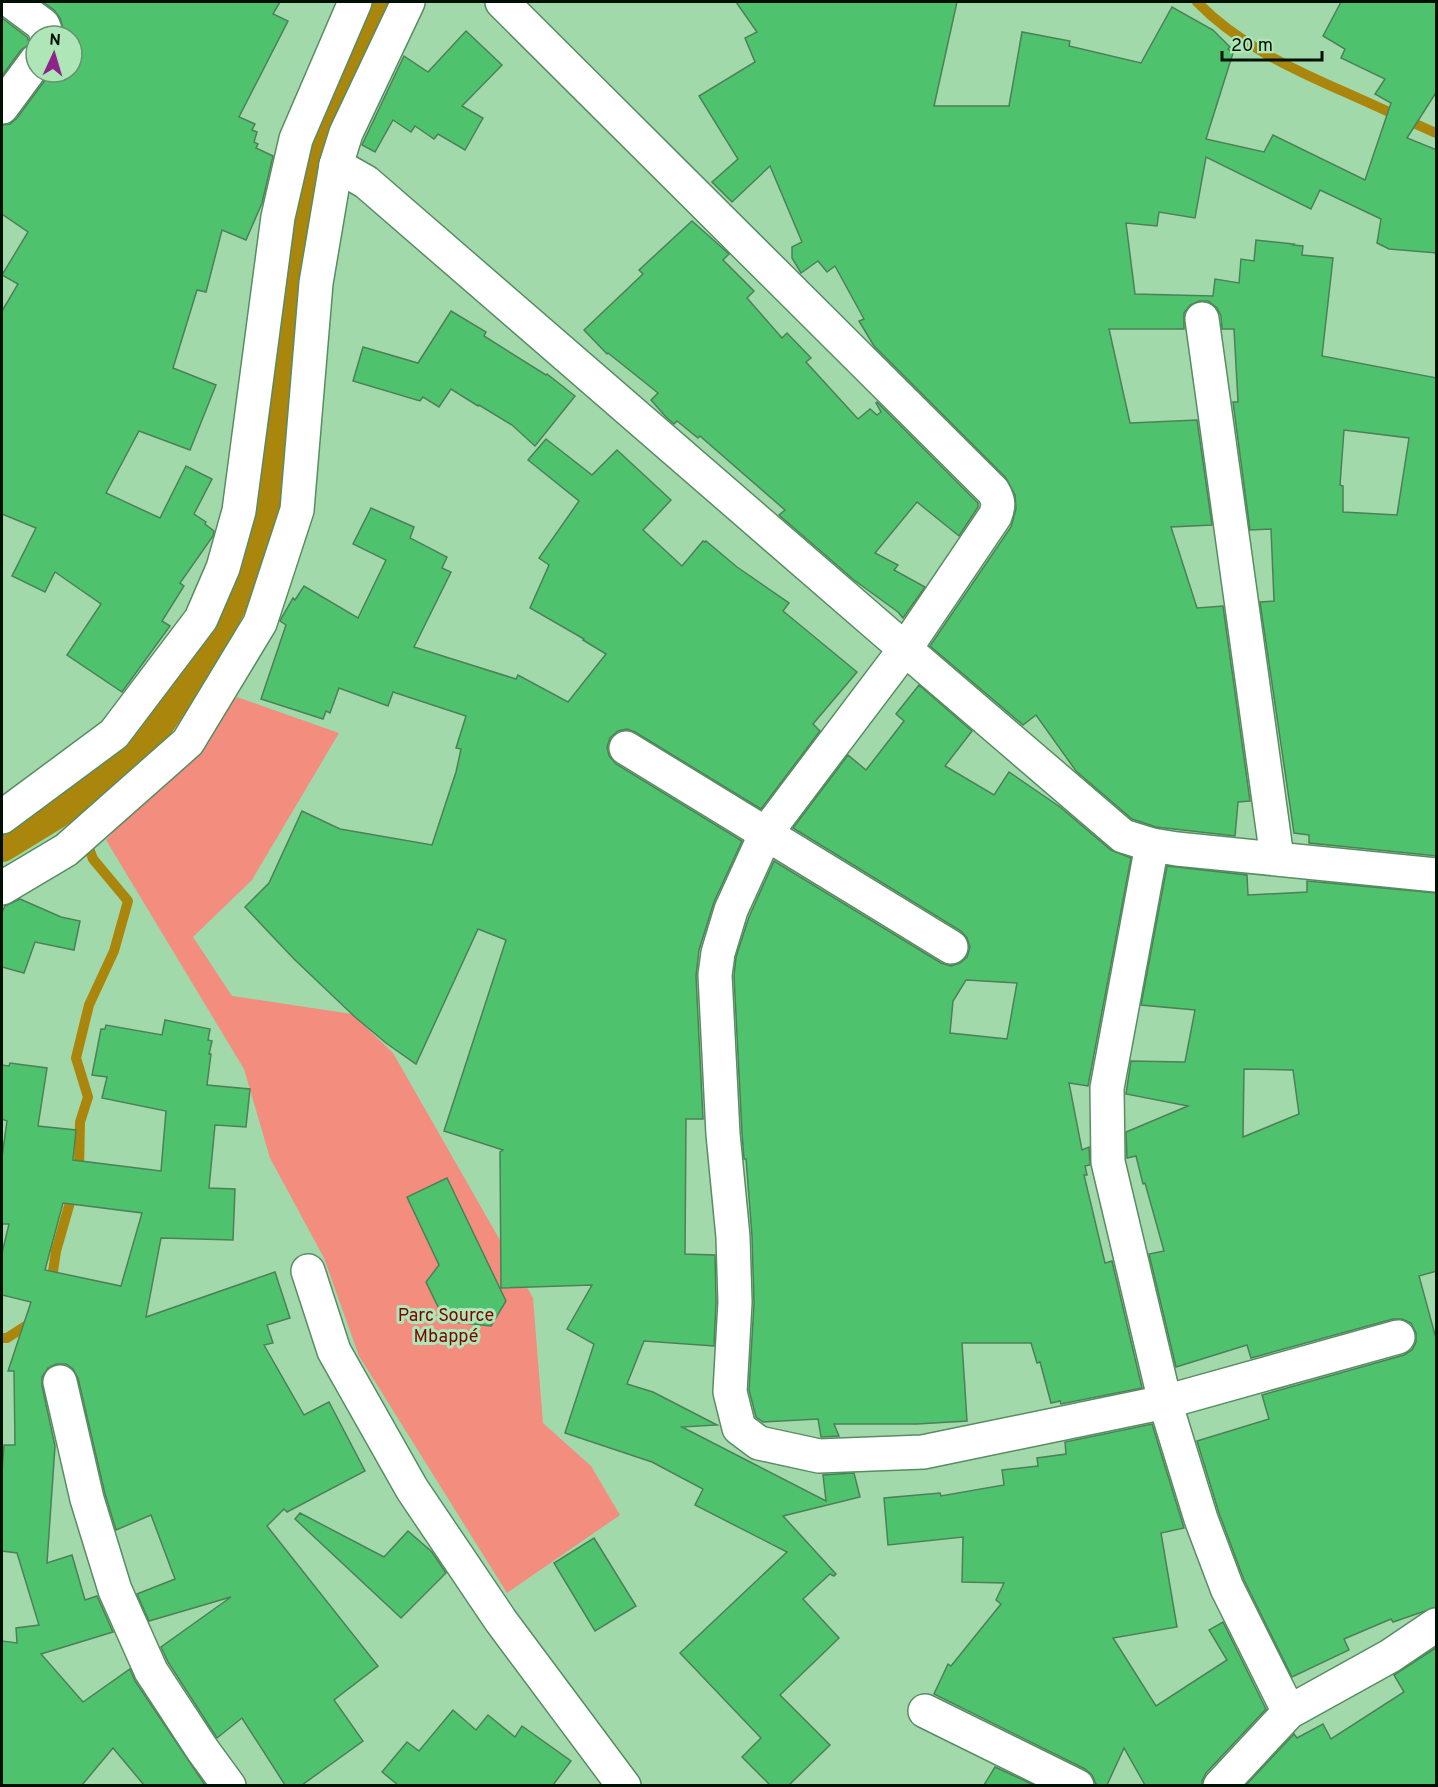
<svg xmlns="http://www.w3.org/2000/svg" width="1438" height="1787" font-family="Overpass,sans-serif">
	<rect width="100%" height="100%" fill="#a2d9ab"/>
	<polygon fill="#f38d7e" points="237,697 339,733 252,880 193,937 232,996 352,1014 393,1053 533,1298 543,1423 591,1466 620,1515 507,1593 359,1356 324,1258 270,1158 244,1069 106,840"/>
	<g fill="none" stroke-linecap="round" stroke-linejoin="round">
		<g stroke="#aa860d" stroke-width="10">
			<path d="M1197 2C1237 43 1288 67 1340 90 1372 104 1404 119 1436 133"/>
			<polyline points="72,802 93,859 128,901 114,951 89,1005 76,1058 88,1097 80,1122 79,1170 77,1174"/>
			<polyline points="51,1285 56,1251 73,1192"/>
			<polyline points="2,1338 7,1338 32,1322"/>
		</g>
		<polyline stroke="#aa860d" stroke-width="34" points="2,845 72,802 151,733 200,661 237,591 260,529 272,465 306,213 319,148 381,2"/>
	</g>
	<g fill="#4fc26e" stroke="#4c8057" stroke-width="1.5" fill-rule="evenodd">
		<polygon points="43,2 280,2 273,14 288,21 239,117 255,124 252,130 257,132 254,142 258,144 256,148 273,156 262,203 246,240 222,230 206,292 197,290 173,368 216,385 190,450 139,431 106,493 160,518 186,466 212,479 194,514 206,522 205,524 214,531 213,536 180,583 184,586 162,621 170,626 122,692 67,655 101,604 55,572 45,592 12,576 36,528 2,514 2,311 18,284 2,275 28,232 2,214 2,125 10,124 17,118 51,72 72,72 72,36 65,36 60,18 54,10"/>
		<path d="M736 2H957L934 106H1009L1022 32 1070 41 1069 46 1141 63 1172 7 1213 30 1230 47 1228 49 1233 53 1206 139 1264 152 1273 135 1365 180 1391 103 1375 94 1385 79 1341 58 1345 49 1323 36 1341 2H1437V91L1407 138 1437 150V253L1389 249 1377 243 1381 219 1320 190 1311 209 1206 157 1195 218 1159 212 1157 226 1126 223 1135 294 1213 296 1215 279 1239 283 1241 259 1254 261 1256 240 1294 244 1293 245 1303 246 1302 255 1333 258 1322 356 1437 378V856L1309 843V835L1294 833 1260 602 1274 601 1271 529 1250 530 1233 402H1238L1234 329H1222L1221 316 1217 308 1208 301H1199L1190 305 1184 313V329H1109L1130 423 1197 420 1212 525 1171 527 1197 608 1223 606 1250 801 1238 802 1235 836 1156 827 1132 819 1076 771 1036 715 1023 725 930 646 1011 527 1016 509 1015 495 1006 478 874 346 859 321 864 319 835 266 827 272 818 261 801 273 792 258V247L802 242 770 166 732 202 712 182 738 159 699 96 755 62 745 38 757 32ZM1344 430 1409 438 1397 515 1343 512V486L1340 485Z"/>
		<polygon points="2,18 27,37 30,44 21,50 2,76"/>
		<polygon points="466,31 502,65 462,106 483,118 465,150 438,134 434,139 415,126 411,132 393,120 375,152 362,145 404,56 428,72"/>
		<polygon points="692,221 729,254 723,260 754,291 747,298 782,338 787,333 811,358 806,362 858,419 870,409 877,415 881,412 876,403 877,402 978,503 978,507 959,536 917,502 875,553 898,565 894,570 925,587 903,618 898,612 854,580 779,515 785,510 700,436 698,438 677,421 674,424 666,417 651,400 658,393 608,353 607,354 584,330 643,274 639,270"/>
		<polygon points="451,311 486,332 484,336 546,375 547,374 575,396 535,446 512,425 479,405 478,406 451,389 439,407 423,397 420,401 353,381 363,347 418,363"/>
		<polygon points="546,439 592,475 617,450 671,500 643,530 682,566 703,541 705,542 706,541 737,567 789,603 783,611 857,672 813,724 820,731 761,809 635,732 627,729 618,731 610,738 607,747 609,756 616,764 742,841 714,902 699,950 696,976 703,1119 686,1119 685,1254 715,1255 716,1302 714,1346 644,1341 627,1384 653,1392 717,1425 682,1427 826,1501 823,1475 854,1473 860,1497 783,1516 836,1574 834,1576 830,1574 803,1599 839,1638 780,1695 830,1745 789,1785 770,1785 742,1757 761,1738 680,1653 787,1552 695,1505 703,1489 652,1462 565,1433 594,1344 567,1329 592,1285 501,1288 500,1152 503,1150 444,1131 506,940 478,929 416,1064 386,1043 355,1017 294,959 245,907 269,883 302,811 340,829 432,845 456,772 461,749 456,748 466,716 393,692 388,706 339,688 330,713 326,711 323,719 261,699 286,625 280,621 282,617 293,598 295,600 304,586 358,618 386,560 353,544 371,508 414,527 410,538 447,557 442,568 451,572 414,647 516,679 518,675 568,702 606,654 583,640 584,639 530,608 549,565 539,558 579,501 528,460"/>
		<path d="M919 685 972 731 945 766 994 795 1009 772 1060 807 1111 850 1131 858 1088 1086 1069 1083 1082 1150 1089 1147 1090 1165 1085 1166 1087 1175H1084L1105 1263 1112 1261 1142 1388 1061 1404 1060 1401 1051 1403 1040 1362 1037 1363 1031 1343H962L967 1421 917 1424H834L839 1436 821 1437 818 1419 763 1422 756 1417 749 1390 754 1303 752 1236 746 1159H744L742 1133 734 976 736 957 749 917 774 861 941 963 951 966 960 963 967 957 970 947 967 938 961 931 793 828 848 755 866 770 904 721 896 714ZM966 980 1017 983 1007 1039 950 1033 953 1001Z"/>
		<path d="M1167 866 1247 875 1248 895 1307 892V881L1437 893V1271L1419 1276 1437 1342V1607L1393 1622 1391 1619 1344 1639 1349 1650 1292 1677 1244 1580 1219 1513 1197 1441 1269 1419 1262 1395 1404 1355 1412 1350 1416 1342V1333L1411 1323 1402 1319H1393L1251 1358 1247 1345 1176 1367 1149 1254 1164 1251 1145 1183 1143 1184 1136 1156 1127 1158 1126 1132 1188 1106 1126 1094 1131 1061 1185 1062 1195 1010 1141 1005ZM1244 1069 1293 1070 1299 1114 1243 1137Z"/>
		<polygon points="20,899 61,917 80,921 74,950 35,942 24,973 2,967 2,912 5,906"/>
		<path d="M165 1020 210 1029 208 1040 212 1041 209 1054H211L207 1085 250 1089 246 1127 215 1125 209 1188 235 1189 233 1240 161 1238 146 1317 275 1272 290 1318 267 1325 273 1343 264 1345 304 1415 329 1402 365 1471 287 1512 284 1509 267 1526 378 1666 334 1700 363 1741 302 1785H285L242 1718 217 1738 168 1662 161 1647 231 1597 149 1621 137 1594 175 1579 151 1515 116 1530 105 1494 78 1378 73 1369 66 1364H56L48 1368 42 1377V1386L55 1446 47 1563 72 1555 85 1600 97 1596 113 1632 41 1654 83 1702 130 1669 135 1681 205 1785H144L113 1748 82 1785H2V1641L17 1643 16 1628 39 1625 17 1553 2 1551V1472L4 1445H15L14 1371H8L31 1302 2 1295V1253L9 1224H2V1157L7 1121 2 1119V1065L9 1066 10 1063 47 1068 38 1126 76 1130 73 1160 161 1171 166 1111 102 1098 107 1077 92 1075 101 1029H105L106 1025 162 1035ZM63 1203 142 1213 121 1286 45 1270Z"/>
		<polygon points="447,1178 506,1301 491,1326 445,1321 426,1282 439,1265 407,1197"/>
		<polygon points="1152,1424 1184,1528 1161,1533 1177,1627 1113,1638 1156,1706 1227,1660 1209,1630 1223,1622 1266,1709 1206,1773 1202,1781 1202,1785 1145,1785 1124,1748 1107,1785 1098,1785 1096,1784 1092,1775 1085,1769 934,1694 948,1664 951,1666 1001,1604 996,1600 1004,1583 962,1582 963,1537 888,1545 884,1498 940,1493 941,1496 1004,1485 1002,1470 1038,1466 1037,1458 1066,1454 1065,1442"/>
		<polygon points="300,1513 384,1557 408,1531 432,1552 446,1573 401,1618 295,1519"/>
		<polygon points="594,1538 636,1606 595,1631 554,1563"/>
		<polygon points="1437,1647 1437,1785 1246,1785 1294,1734 1297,1738 1323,1724 1331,1739 1404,1692 1394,1675"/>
		<polygon points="453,1710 476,1730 488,1715 515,1737 522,1726 571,1761 553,1785 398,1785 382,1772 407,1742 419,1751"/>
		<polygon points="995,1767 1034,1785 984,1785"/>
	</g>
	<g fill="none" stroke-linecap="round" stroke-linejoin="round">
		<g stroke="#588c62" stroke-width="36">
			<g id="minor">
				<polyline points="12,2 43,25 47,36"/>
				<path d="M502 2 993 491C999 501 999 506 995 516L905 649 766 833 731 910 718 953 715 975 723 1134 733 1237 735 1302 730 1392 739 1428 759 1443 819 1456 923 1452 1165 1402 1398 1337"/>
				<polyline points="2,107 36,61"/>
				<polyline points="336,165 366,182 905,649 1123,836 1152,845 1177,849 1436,875"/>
				<polyline points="1202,319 1277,858"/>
				<polyline points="626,748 951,947"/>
				<polyline points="2,817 114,734 201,619 223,568 239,511 278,217 296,139 355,2"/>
				<polyline points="1152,845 1107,1088 1108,1162 1165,1402 1201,1519 1227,1588 1289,1712"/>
				<polyline points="2,888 66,850 188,742 260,623 297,510 316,283 336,165 346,133 408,2"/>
				<polyline points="308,1271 334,1351 412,1489 501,1621 624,1786"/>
				<polyline points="60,1382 87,1499 115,1590 151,1671 202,1749 229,1786"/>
				<polyline points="925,1711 1077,1786"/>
				<polyline points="1220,1786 1289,1712 1390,1656 1436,1625"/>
			</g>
		</g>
		<use href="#minor" stroke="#fff" stroke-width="33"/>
	</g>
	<g text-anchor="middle" stroke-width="6" stroke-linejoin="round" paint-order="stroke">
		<g font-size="18" fill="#7e0401" stroke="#afe6b8">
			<text x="446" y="1321">Parc Source<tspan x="446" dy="21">Mbappé</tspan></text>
		</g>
	</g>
	<rect width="1438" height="1787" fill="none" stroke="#001104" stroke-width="6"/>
	<g transform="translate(54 54) rotate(4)"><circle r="28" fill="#afe6b8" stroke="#699170" stroke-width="1.5"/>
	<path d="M0-4.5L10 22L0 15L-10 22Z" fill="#8c2489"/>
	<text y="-9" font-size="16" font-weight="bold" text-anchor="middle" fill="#001104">N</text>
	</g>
	<path d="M1222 51v9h100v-9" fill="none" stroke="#001104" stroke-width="3"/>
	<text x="1231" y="51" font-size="18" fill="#001104" stroke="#afe6b8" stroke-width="4.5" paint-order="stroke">20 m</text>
</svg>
